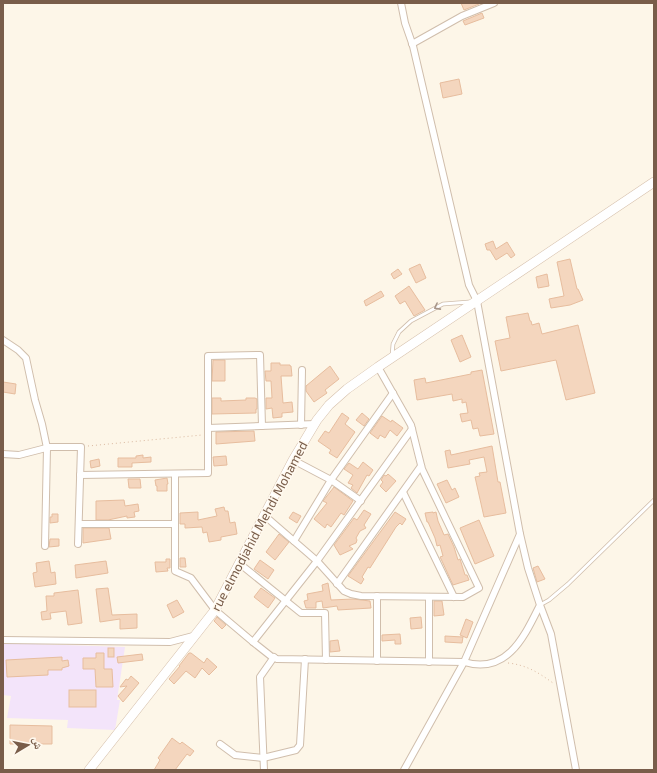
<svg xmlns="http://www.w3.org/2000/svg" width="657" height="773" font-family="'Exo 2','Noto Naskh Arabic',sans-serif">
	<rect width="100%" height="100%" fill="#fdf6e8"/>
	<polygon fill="#f3e4fa" points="3,643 125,647 117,700 120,700 115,730 67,728 68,720 7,718 11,696 3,695"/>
	<g fill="#f4d6be" stroke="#e7bd9e">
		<polygon points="461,3 479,3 479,4 464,10"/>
		<polygon points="482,13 484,18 465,25 463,21"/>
		<polygon points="459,79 462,94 443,98 440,83"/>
		<polygon points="493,241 496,249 507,242 515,255 511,258 507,253 496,260 490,250 487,250 485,244"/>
		<polygon points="570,259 577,289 578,289 583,300 570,305 551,308 549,299 564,296 557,262"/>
		<polygon points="420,264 426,278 416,283 409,269"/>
		<polygon points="398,269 402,274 394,279 391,274"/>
		<polygon points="547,274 549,286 538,288 536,277"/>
		<polygon points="409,286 425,310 414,316 405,301 400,304 395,296"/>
		<polygon points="381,291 384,296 366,306 364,301"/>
		<polygon points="528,313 530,321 531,321 532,325 539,323 542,334 578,325 595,393 566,400 556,360 501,371 495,341 510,338 506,317"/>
		<polygon points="462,335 471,357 460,362 451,340"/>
		<polygon points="213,360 225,360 225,381 212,381"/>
		<polygon points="271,363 280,363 280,365 290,365 290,366 291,366 292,376 281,376 283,403 292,402 293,412 282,413 282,417 273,418 272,408 266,409 266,398 272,398 271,381 266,381 265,371 271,371"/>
		<polygon points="330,366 339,379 325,390 327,393 314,402 306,391 306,386"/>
		<polygon points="482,370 494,434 480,436 478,428 473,429 471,420 462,422 460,414 468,413 466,402 462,403 462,399 453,401 452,394 417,400 414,380 425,378 426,383 471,374 471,372"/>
		<polygon points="3,382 16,384 15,394 3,392"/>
		<polygon points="212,398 221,398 221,401 246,400 246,398 255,398 257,399 257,409 256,409 256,413 212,414"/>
		<polygon points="342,413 349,418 345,424 355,432 337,458 329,453 331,450 318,441 325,431 329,433"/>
		<polygon points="362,413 369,419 364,426 356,420"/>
		<polygon points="382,416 391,422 392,420 403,428 397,436 390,430 385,438 380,435 378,439 370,433"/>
		<polygon points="254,431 255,441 216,444 216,432"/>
		<polygon points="492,446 498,482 500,482 506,513 484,517 475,477 480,476 479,473 487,472 484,457 469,460 470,464 448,468 445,451 450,450 451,455"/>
		<polygon points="143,455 143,458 151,457 151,462 132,463 132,467 118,467 118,458 136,458 136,456"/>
		<polygon points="226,456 227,465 214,466 213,457"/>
		<polygon points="99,459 100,466 91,468 90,461"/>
		<polygon points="363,462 373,470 369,476 367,475 357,493 351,488 353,485 348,483 353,475 344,469 349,463 358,469"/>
		<polygon points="388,474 396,481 386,492 380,486 383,482 381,480 384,475 386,476"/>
		<polygon points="167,478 168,484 167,484 167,491 157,491 157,486 156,486 155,480"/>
		<polygon points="128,479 140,479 141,488 129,488"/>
		<polygon points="447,480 452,490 455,488 459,497 446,503 437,484"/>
		<polygon points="334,487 353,501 344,515 341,513 331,527 327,524 325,528 314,519 327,503 323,501"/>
		<polygon points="124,500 125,506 138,504 139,511 134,512 135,517 127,518 127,516 108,520 96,520 96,501"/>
		<polygon points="224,507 225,511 228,511 230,523 235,522 237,534 221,537 221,540 209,542 207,532 203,533 202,527 185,528 185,524 180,524 180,513 198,512 198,520 217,516 215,509"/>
		<polygon points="364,510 371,514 364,525 366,528 360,531 356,538 357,540 356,543 349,546 353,549 340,555 334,545 354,518 357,520"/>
		<polygon points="293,512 301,516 297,523 289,518"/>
		<polygon points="395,512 406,519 402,525 400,523 396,527 370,568 368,567 362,577 364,579 361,584 348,576"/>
		<polygon points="433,512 433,513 436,512 438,521 444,535 448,534 454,547 458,560 460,559 465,575 467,575 469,580 453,585 442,561 440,557 443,556 440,545 437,546 435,538 428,522 427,522 425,513"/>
		<polygon points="52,514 58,514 58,522 50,523 50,517 52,517"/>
		<polygon points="479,520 494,556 475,564 460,528"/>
		<polygon points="83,528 109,528 111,539 83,543"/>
		<polygon points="279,534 289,542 275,560 266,552"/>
		<polygon points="50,539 59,539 59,546 49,547"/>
		<polygon points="180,558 185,558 186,567 180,567"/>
		<polygon points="166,559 170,559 170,568 167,568 168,571 156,572 155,562 166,562"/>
		<polygon points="260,560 274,570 268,579 254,569"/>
		<polygon points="49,561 51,573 55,572 56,584 35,587 33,573 37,572 36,563"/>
		<polygon points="106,561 108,573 76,578 75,565"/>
		<polygon points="538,566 545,579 537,582 533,568"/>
		<polygon points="328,583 331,600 353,599 370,601 371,608 338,610 337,606 323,608 322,601 316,602 316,608 306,608 304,601 308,600 307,594 323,591 322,585"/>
		<polygon points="108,588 112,615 137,614 137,628 120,629 120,619 100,622 96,589"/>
		<polygon points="261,588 275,598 268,608 254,597"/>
		<polygon points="78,590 82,623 68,625 66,611 50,613 51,619 42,620 41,612 47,611 46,596 54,596 54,593"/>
		<polygon points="177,600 184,612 173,618 167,605"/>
		<polygon points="434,601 442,601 444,615 434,616"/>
		<polygon points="217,617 226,625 222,629 214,621"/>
		<polygon points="421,617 422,628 411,629 410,618"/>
		<polygon points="466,619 473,622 467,638 460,635"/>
		<polygon points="400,634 401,644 395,644 395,640 382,641 382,635"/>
		<polygon points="445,636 463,637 462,643 445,642"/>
		<polygon points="338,640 340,651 330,652 330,641"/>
		<rect x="108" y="648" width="6" height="9"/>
		<polygon points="96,653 104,653 104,669 112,669 113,687 96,687 95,669 83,669 83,658 96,658"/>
		<polygon points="189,653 191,653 204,663 207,658 217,667 209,675 202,668 195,678 186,671 174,684 169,679 180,666 179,666"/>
		<polygon points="142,654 143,660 118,663 117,657"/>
		<polygon points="62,657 62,661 68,660 69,666 62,668 62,670 48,670 48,675 7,677 6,660"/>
		<polygon points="131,676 139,683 123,702 118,696 127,686 120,687 126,679 128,680"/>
		<rect x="69" y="690" width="27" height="17"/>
		<polygon points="10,725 52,726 52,744 10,744"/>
		<polygon points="172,738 180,744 182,742 194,751 190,756 187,754 175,770 154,770 160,760 158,758"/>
	</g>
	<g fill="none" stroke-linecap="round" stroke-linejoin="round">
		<g stroke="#d0beac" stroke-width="4.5">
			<g id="lane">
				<polyline points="392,356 393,344 399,332 411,321 443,304 469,302"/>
				<polyline points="540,605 549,600 568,584 654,500"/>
			</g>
		</g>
		<g stroke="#d0beac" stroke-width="8">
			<g id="street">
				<polyline points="401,3 405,23 413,46 469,285 477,301 520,534 464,662 404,770"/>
				<polyline points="412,44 462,16 494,3"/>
				<polyline points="3,340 18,350 26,358 35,400 42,424 47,448 45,546"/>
				<polyline points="301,425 302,370"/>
				<polyline points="208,428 315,424"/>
				<polyline points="3,454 19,455 50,447 81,447 78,544"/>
				<polyline points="293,460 331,480 361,501"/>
				<path d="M175 474V571L191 578 215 610 253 642 272 657 277 659 464 662C507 675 524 637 540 605L528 568 520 534"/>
				<polyline points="80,475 208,473 208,356 260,355 262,426"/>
				<polyline points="403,492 454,597"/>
				<polyline points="265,516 317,561 344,591 351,594 361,596 463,597 479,588 422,469 411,425 378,367"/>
				<polyline points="79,524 175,524"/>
				<polyline points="294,541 331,480 393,393"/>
				<polyline points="240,564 301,613 325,613 326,660"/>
				<polyline points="337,584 421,466"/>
				<polyline points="377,596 377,661"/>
				<polyline points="540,605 551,634 576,770"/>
				<polyline points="3,640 170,642 193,636"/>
				<polyline points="253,642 317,561 412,429"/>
				<polyline points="429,662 429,597"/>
				<polyline points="220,744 235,755 263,758 296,750 300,745 305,659"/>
				<polyline points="264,770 260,677 274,657"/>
			</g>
		</g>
		<g stroke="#d6c0ac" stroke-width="10">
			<polyline id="secondary" points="89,770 215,610 293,460 317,420 329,405 347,389 378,367 654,182"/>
		</g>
		<g stroke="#dab9a0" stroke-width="1" stroke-dasharray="1 3" stroke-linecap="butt">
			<polyline points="88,446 202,435"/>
			<path d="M508 663C527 665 539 673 553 683"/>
		</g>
		<use href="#lane" stroke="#fff" stroke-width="3"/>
		<use href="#street" stroke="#fff" stroke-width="6"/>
		<use href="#secondary" stroke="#fff" stroke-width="9"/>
	</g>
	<defs><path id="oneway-chevron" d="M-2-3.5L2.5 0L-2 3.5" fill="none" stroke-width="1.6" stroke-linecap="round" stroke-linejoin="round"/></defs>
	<use stroke="#a89689" href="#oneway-chevron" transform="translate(437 307) rotate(152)"/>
	<g text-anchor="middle" stroke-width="3" stroke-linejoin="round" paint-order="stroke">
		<g font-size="13" fill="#795d4a" stroke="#fff9ef">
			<text transform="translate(259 526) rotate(-62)" y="5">rue elmodjahid Mehdi Mohamed</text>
		</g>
	</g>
	<rect width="657" height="773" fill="none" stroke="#795d4a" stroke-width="8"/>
	<g transform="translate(28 745) rotate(80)" stroke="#fff9ef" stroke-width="3" paint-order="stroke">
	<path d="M0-3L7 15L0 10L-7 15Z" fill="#795d4a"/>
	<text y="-6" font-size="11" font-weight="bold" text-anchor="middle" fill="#795d4a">ش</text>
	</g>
</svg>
